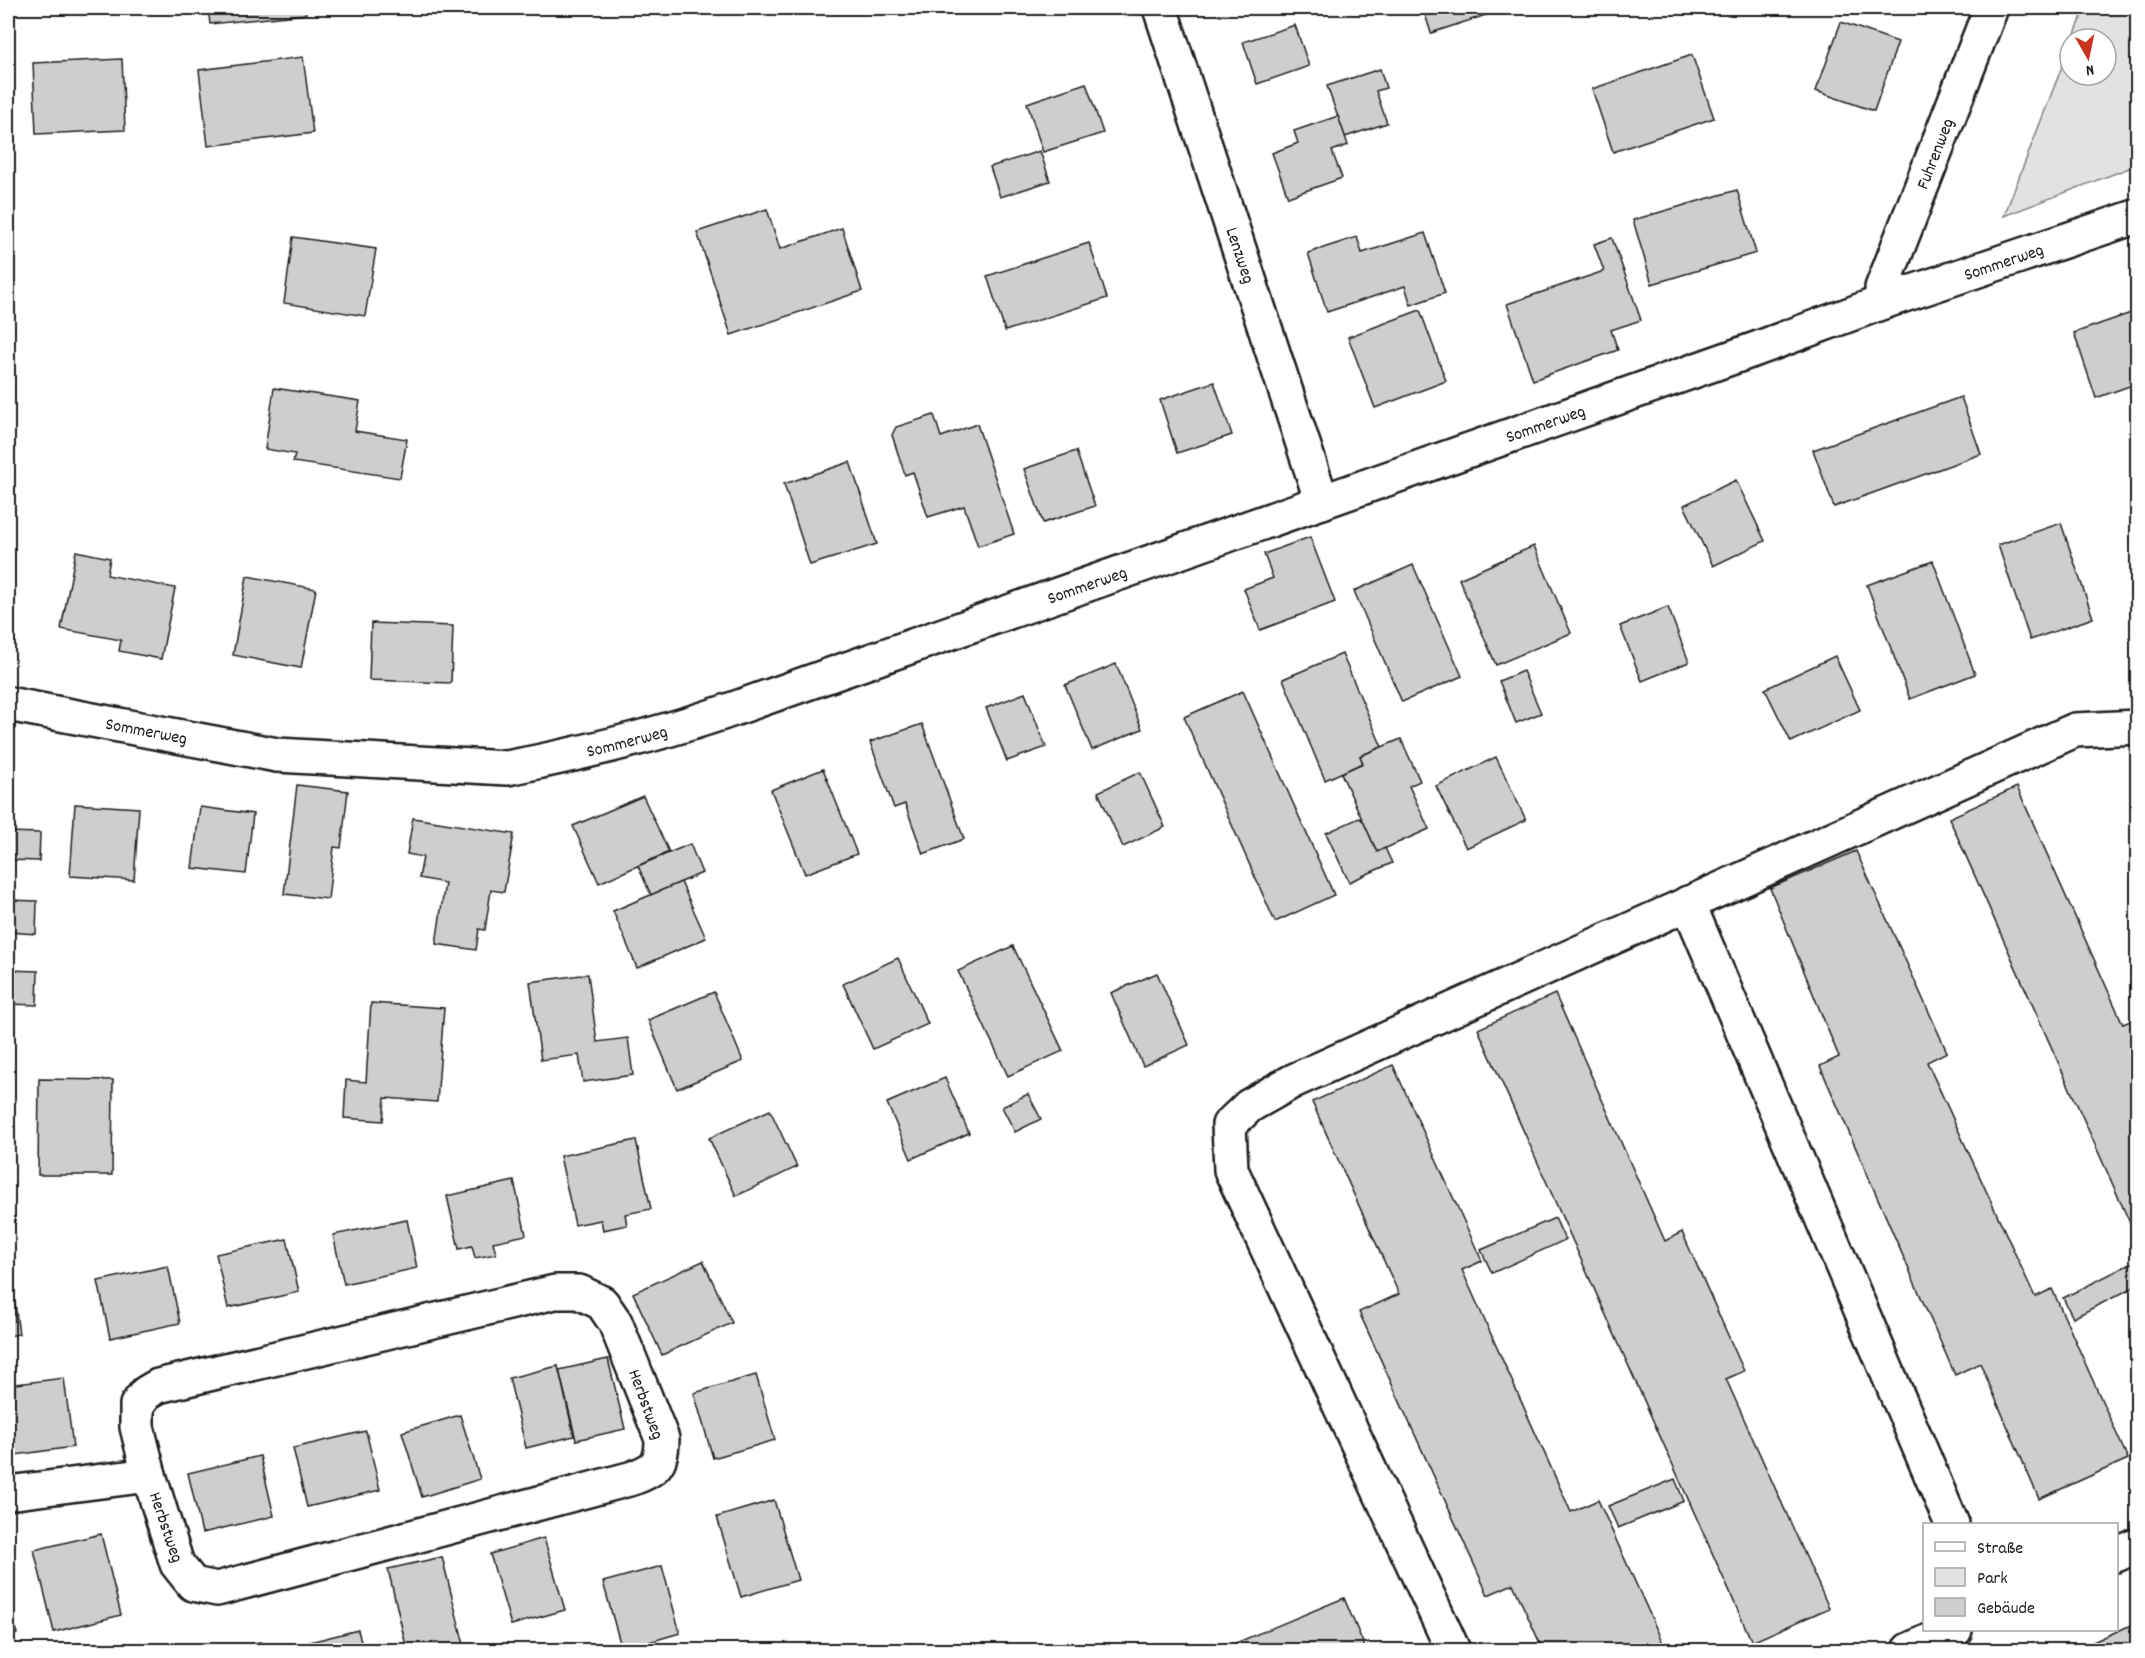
<svg xmlns="http://www.w3.org/2000/svg" width="2145" height="1658" font-family="Dekko,sans-serif">
	<rect width="100%" height="100%" fill="#fff"/>
	<filter id="ink" filterUnits="userSpaceOnUse"><feTurbulence type="fractalNoise" baseFrequency=".0167" numOctaves="2"/><feDisplacementMap in="SourceGraphic" scale="12" xChannelSelector="R" yChannelSelector="G"/><feConvolveMatrix kernelMatrix="1 2 1 2 8 2 1 2 1" color-interpolation-filters="sRGB"/></filter>
	<g filter="url(#ink)">
		<polygon fill="#e2e2e2" stroke="#7f7f7f" stroke-width="1.5" points="2085,8 2137,8 2137,165 2004,216 2070,46 2070,75 2106,75 2106,39 2073,39"/>
		<g fill="#cecece" stroke="#1c1c1c" stroke-width="1.5">
			<polygon points="208,8 305,8 306,14 210,24"/>
			<polygon points="1423,8 1487,8 1489,14 1431,33"/>
			<polygon points="1841,22 1898,42 1874,111 1816,91"/>
			<polygon points="1295,25 1309,66 1257,84 1243,42"/>
			<polygon points="1692,55 1714,118 1613,152 1592,89"/>
			<polygon points="303,57 313,133 208,146 199,70"/>
			<polygon points="122,59 125,130 36,134 33,63"/>
			<polygon points="1380,69 1386,88 1376,91 1387,123 1345,137 1327,86"/>
			<polygon points="1086,83 1103,133 1043,152 1027,103"/>
			<polygon points="1338,116 1348,145 1332,151 1342,178 1288,197 1272,153 1298,143 1294,131"/>
			<polygon points="1040,151 1050,181 1000,197 990,167"/>
			<polygon points="1737,190 1756,253 1652,284 1633,220"/>
			<polygon points="767,209 780,249 842,228 862,291 731,335 697,232"/>
			<polygon points="1425,233 1445,293 1411,305 1405,286 1327,312 1308,253 1357,237 1362,253"/>
			<polygon points="293,237 376,249 365,316 284,303"/>
			<polygon points="1612,238 1641,320 1611,330 1618,350 1533,380 1507,304 1604,271 1594,244"/>
			<polygon points="1089,243 1107,298 1005,331 987,276"/>
			<polygon points="1420,310 1446,381 1375,408 1348,337"/>
			<polygon points="2131,313 2138,332 2138,383 2096,398 2074,333"/>
			<polygon points="1214,382 1232,435 1177,453 1160,400"/>
			<polygon points="274,388 360,401 355,431 407,439 400,478 293,462 295,454 265,449"/>
			<polygon points="1961,397 1981,454 1834,507 1813,450"/>
			<polygon points="934,415 941,437 977,424 1014,534 978,546 964,506 928,517 913,472 905,475 892,435 896,427"/>
			<polygon points="1076,451 1095,506 1043,523 1024,469"/>
			<polygon points="850,462 877,544 810,565 784,484"/>
			<polygon points="1736,480 1765,541 1713,566 1684,505"/>
			<polygon points="2061,523 2093,618 2030,640 1998,545"/>
			<polygon points="1310,537 1335,602 1260,630 1244,589 1273,578 1264,554"/>
			<polygon points="1534,546 1571,633 1496,665 1459,579"/>
			<polygon points="76,551 110,558 107,575 175,588 161,659 119,651 121,640 61,629"/>
			<polygon points="1933,561 1975,674 1910,699 1867,585"/>
			<polygon points="1413,565 1462,676 1402,702 1354,591"/>
			<polygon points="247,576 316,589 301,668 233,655"/>
			<polygon points="1668,607 1689,662 1642,681 1620,626"/>
			<polygon points="371,623 453,626 451,683 369,680"/>
			<polygon points="1342,654 1382,747 1360,756 1363,763 1325,780 1283,679"/>
			<polygon points="1835,656 1860,710 1791,742 1765,689"/>
			<polygon points="1116,664 1142,729 1092,750 1065,685"/>
			<polygon points="1523,671 1541,713 1516,723 1499,681"/>
			<polygon points="1243,691 1334,895 1275,922 1184,717"/>
			<polygon points="1025,693 1046,747 1007,761 986,708"/>
			<polygon points="922,724 964,839 923,854 905,804 894,808 870,742"/>
			<polygon points="1401,739 1420,781 1409,786 1429,829 1377,852 1341,773 1363,763 1360,756"/>
			<polygon points="1496,757 1526,820 1466,848 1436,786"/>
			<polygon points="823,769 857,854 805,874 771,790"/>
			<polygon points="1140,772 1165,827 1123,847 1098,792"/>
			<polygon points="297,785 348,791 341,848 334,847 328,899 284,894"/>
			<polygon points="2017,787 2123,1024 2138,1018 2138,1241 1949,818"/>
			<polygon points="643,796 669,852 599,883 573,826"/>
			<polygon points="75,804 139,808 134,880 70,876"/>
			<polygon points="200,807 253,814 246,874 192,868"/>
			<polygon points="413,818 514,834 504,892 491,890 485,930 479,929 476,950 436,944 445,883 419,878 423,857 407,854"/>
			<polygon points="1359,818 1363,821 1377,852 1385,848 1392,863 1349,882 1326,833"/>
			<polygon points="8,832 40,833 39,861 8,860"/>
			<polygon points="690,844 702,873 651,895 638,866"/>
			<polygon points="1856,851 1947,1052 1927,1062 2035,1297 2052,1289 2128,1459 2039,1499 1980,1363 1955,1375 1820,1066 1839,1057 1770,888"/>
			<polygon points="681,882 706,938 637,968 613,911"/>
			<polygon points="8,900 37,901 36,934 8,932"/>
			<polygon points="1013,946 1063,1051 1008,1076 958,971"/>
			<polygon points="898,958 928,1024 873,1049 843,984"/>
			<polygon points="8,970 38,971 37,1005 8,1004"/>
			<polygon points="1157,973 1189,1045 1143,1066 1111,993"/>
			<polygon points="588,974 597,1042 628,1038 633,1075 583,1082 579,1055 541,1060 530,982"/>
			<polygon points="714,992 743,1061 677,1089 648,1020"/>
			<polygon points="1555,994 1665,1241 1682,1232 1744,1371 1726,1379 1829,1608 1752,1642 1478,1029"/>
			<polygon points="371,1003 444,1008 437,1102 385,1098 383,1121 344,1118 346,1080 366,1082"/>
			<polygon points="1393,1065 1482,1261 1462,1270 1571,1512 1598,1500 1666,1650 1543,1650 1513,1584 1488,1595 1359,1312 1399,1294 1312,1102"/>
			<polygon points="945,1078 969,1133 911,1159 887,1103"/>
			<polygon points="39,1079 113,1080 112,1175 38,1175"/>
			<polygon points="1028,1094 1041,1119 1015,1132 1002,1107"/>
			<polygon points="770,1110 797,1167 736,1196 709,1138"/>
			<polygon points="636,1140 651,1209 625,1214 627,1225 603,1230 601,1220 575,1225 560,1156"/>
			<polygon points="514,1181 526,1235 493,1242 496,1254 475,1258 472,1246 459,1249 447,1196"/>
			<polygon points="1555,1218 1565,1240 1492,1273 1481,1250"/>
			<polygon points="407,1220 417,1268 344,1284 333,1235"/>
			<polygon points="287,1239 299,1292 228,1308 216,1254"/>
			<polygon points="2138,1260 2138,1285 2073,1318 2063,1298"/>
			<polygon points="703,1261 732,1323 662,1355 633,1293"/>
			<polygon points="168,1266 180,1323 110,1338 98,1281"/>
			<polygon points="8,1267 10,1267 19,1334 8,1336"/>
			<polygon points="608,1359 625,1429 576,1440 559,1370"/>
			<polygon points="558,1366 574,1436 526,1448 509,1378"/>
			<polygon points="756,1375 775,1440 713,1458 694,1393"/>
			<polygon points="64,1378 73,1447 8,1456 8,1385"/>
			<polygon points="460,1415 480,1479 422,1497 402,1432"/>
			<polygon points="366,1431 380,1490 307,1507 293,1448"/>
			<polygon points="260,1456 274,1516 202,1533 188,1473"/>
			<polygon points="1675,1479 1684,1501 1618,1528 1608,1506"/>
			<polygon points="774,1500 798,1580 741,1597 717,1517"/>
			<polygon points="101,1534 121,1615 54,1632 34,1550"/>
			<polygon points="544,1538 565,1610 511,1625 490,1554"/>
			<polygon points="442,1557 464,1645 441,1650 407,1650 388,1569"/>
			<polygon points="662,1566 680,1633 622,1650 603,1582"/>
			<polygon points="8,1594 17,1634 8,1636"/>
			<polygon points="1344,1598 1366,1650 1219,1650"/>
			<polygon points="2138,1622 2138,1650 2075,1650"/>
			<polygon points="358,1630 363,1650 295,1650 294,1646"/>
			<polygon points="260,1642 262,1650 226,1650"/>
		</g>
		<g fill="none" stroke-linecap="round" stroke-linejoin="round">
			<g stroke="#1c1c1c" stroke-width="38">
				<g id="minor">
					<path id="s1" d="M1160 8 1322 502"/>
					<path id="s2" d="M1886 301 1882 288 1991 8"/>
					<path id="s3" d="M8 704 277 755 507 768C580 754 653 736 722 713L1756 349 1886 301 2138 216"/>
					<polyline points="1688,903 1952,1524"/>
					<path d="M555 1292H579L602 1303 615 1322 662 1439C662 1465 655 1469 633 1478L217 1589 193 1584 177 1564 149 1475 137 1427V1405L146 1393 158 1386Z"/>
					<polyline points="8,1493 149,1475"/>
					<polyline points="2116,1555 2138,1545"/>
					<polyline points="1453,1650 1231,1170 1229,1125 1249,1106 1293,1081 2075,730 2138,727"/>
					<polyline points="1909,1650 1955,1630"/>
				</g>
			</g>
			<use href="#minor" stroke="#fff" stroke-width="33"/>
		</g>
	</g>
	<g text-anchor="middle" stroke-width="4.5" stroke-linejoin="round" paint-order="stroke">
		<g font-size="18" fill="#1c1c1c" stroke="#fff">
			<text dy="6" stroke="none"><textPath href="#s2" startOffset="158">Fuhrenweg</textPath></text>
			<text dy="6" stroke="none"><textPath href="#s1" startOffset="260">Lenzweg</textPath></text>
			<text dy="6" stroke="none"><textPath href="#s3" startOffset="2085">Sommerweg</textPath></text>
			<text dy="6" stroke="none"><textPath href="#s3" startOffset="1599">Sommerweg</textPath></text>
			<text dy="6" stroke="none"><textPath href="#s3" startOffset="1113">Sommerweg</textPath></text>
			<text dy="6" stroke="none"><textPath href="#s3" startOffset="141">Sommerweg</textPath></text>
			<text dy="6" stroke="none"><textPath href="#s3" startOffset="627">Sommerweg</textPath></text>
			<text transform="translate(647 1404) rotate(70)" y="6">Herbstweg</text>
			<text transform="translate(167 1527) rotate(71)" y="6">Herbstweg</text>
		</g>
	</g>
	<rect width="2145" height="1658" fill="none" stroke="#fff" stroke-width="30"/>
	<rect x="15" y="15" width="2115" height="1628" fill="none" stroke="#1c1c1c" stroke-width="2" filter="url(#ink)"/>
	<rect x="1923" y="1523" width="195" height="108" fill="#ffffff" stroke="#a4a4a4" stroke-width="1.5"/>
	<rect x="1935" y="1542" width="30" height="9" fill="#ffffff" stroke="#a4a4a4" stroke-width="1.5"/>
	<text x="1977" y="1553" font-size="18" fill="#1c1c1c">Straße</text>
	<rect x="1935" y="1568" width="30" height="18" fill="#e2e2e2" stroke="#a4a4a4" stroke-width="1.5"/>
	<text x="1977" y="1583" font-size="18" fill="#1c1c1c">Park</text>
	<rect x="1935" y="1598" width="30" height="18" fill="#cecece" stroke="#a4a4a4" stroke-width="1.5"/>
	<text x="1977" y="1613" font-size="18" fill="#1c1c1c">Gebäude</text>
	<g transform="translate(2088 57) rotate(171)"><circle r="28" fill="#ffffff" stroke="#a4a4a4" stroke-width="1.5"/>
	<path d="M0-4.5L10 22L0 15L-10 22Z" fill="#c8321e"/>
	<text y="-9" font-size="16" font-weight="bold" text-anchor="middle" fill="#1c1c1c">N</text>
	</g>
</svg>
